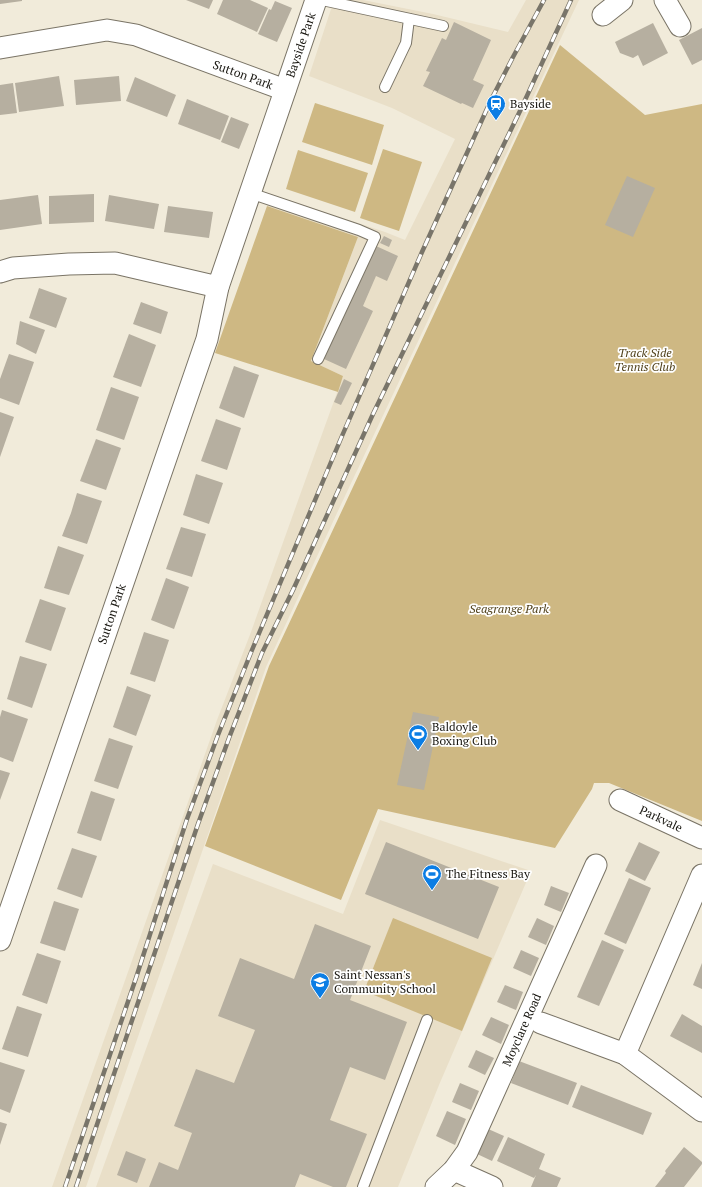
<svg xmlns="http://www.w3.org/2000/svg" width="702" height="1187" font-family="'PT Serif',serif">
	<rect width="100%" height="100%" fill="#f1ebda"/>
	<g fill="#e9dfc8">
		<polygon points="334,0 363,0 433,14 508,32 526,0 579,0 337,513 266,667 86,1187 52,1187 217,720 251,632 300,495 343,376 311,361 358,237 267,206 271,194 385,232 405,240 455,139 392,108 309,76"/>
		<polygon points="380,820 531,871 439,1085 398,1187 96,1187 213,864 343,914"/>
	</g>
	<g fill="#ceb883">
		<polygon points="560,45 645,115 702,104 702,821 609,783 594,783 592,789 555,848 378,809 341,900 205,846 269,666 286,630"/>
		<polygon points="315,103 384,125 372,165 302,142"/>
		<polygon points="383,149 422,162 399,231 360,218"/>
		<polygon points="298,150 368,173 355,212 286,189"/>
		<polygon points="267,206 358,237 311,361 343,376 338,392 215,353"/>
		<polygon points="393,918 492,958 462,1031 364,991"/>
	</g>
	<g fill="#b6afa0">
		<polygon points="0,0 22,0 22,1 0,4"/>
		<polygon points="186,0 213,0 209,9"/>
		<polygon points="223,0 250,0 268,8 257,32 217,14"/>
		<polygon points="275,1 292,8 277,42 258,34 269,9 271,10"/>
		<polygon points="454,22 491,40 473,80 484,85 473,108 462,103 461,104 423,86 430,72 426,71 442,38 446,40"/>
		<polygon points="653,23 668,53 643,66 638,55 633,58 620,53 615,42"/>
		<polygon points="702,28 702,60 692,65 679,40"/>
		<polygon points="59,76 64,106 19,112 15,83"/>
		<polygon points="119,76 121,101 76,105 74,80"/>
		<polygon points="135,77 176,95 167,117 126,101"/>
		<polygon points="13,83 17,113 0,115 0,85"/>
		<polygon points="187,99 229,116 220,140 178,124"/>
		<polygon points="231,117 249,124 239,149 221,142"/>
		<polygon points="627,176 655,188 633,237 605,225"/>
		<polygon points="94,194 94,222 49,224 49,196"/>
		<polygon points="38,195 42,224 0,230 0,200"/>
		<polygon points="109,195 159,204 154,229 105,221"/>
		<polygon points="168,206 213,212 209,238 164,232"/>
		<polygon points="384,236 392,240 389,247 380,243"/>
		<polygon points="376,246 398,256 387,281 376,276 363,306 373,311 346,369 324,359"/>
		<polygon points="39,288 67,298 56,328 29,318"/>
		<polygon points="141,302 168,312 161,334 133,324"/>
		<polygon points="20,321 45,330 36,354 16,344"/>
		<polygon points="129,334 156,345 141,387 113,377"/>
		<polygon points="9,354 34,362 19,405 0,398 0,379"/>
		<polygon points="234,366 259,375 244,418 219,408"/>
		<polygon points="344,379 352,383 341,405 334,402"/>
		<polygon points="111,387 139,397 124,440 96,430"/>
		<polygon points="0,412 14,417 0,457"/>
		<polygon points="216,419 241,428 227,470 201,461"/>
		<polygon points="96,439 121,448 106,490 80,481"/>
		<polygon points="196,474 223,483 209,524 183,515"/>
		<polygon points="77,493 102,501 87,544 62,536 71,513"/>
		<polygon points="181,527 206,534 192,577 166,569"/>
		<polygon points="58,546 84,555 69,595 44,588"/>
		<polygon points="166,578 189,587 174,629 151,620"/>
		<polygon points="40,599 66,608 51,651 25,642"/>
		<polygon points="144,632 169,640 155,682 130,674"/>
		<polygon points="20,656 47,664 32,708 7,699"/>
		<polygon points="127,686 151,695 136,736 113,727"/>
		<polygon points="2,710 28,719 13,762 0,757 0,717"/>
		<polygon points="413,712 439,717 424,790 397,785"/>
		<polygon points="109,738 133,746 118,789 94,781"/>
		<polygon points="0,770 10,773 0,800"/>
		<polygon points="91,791 115,799 101,841 77,833"/>
		<polygon points="386,842 499,887 478,939 365,894"/>
		<polygon points="639,842 660,852 645,881 625,871"/>
		<polygon points="72,848 97,856 82,898 57,889"/>
		<polygon points="629,878 651,888 626,944 604,934"/>
		<polygon points="551,886 569,893 561,912 544,905"/>
		<polygon points="54,901 79,909 65,951 40,943"/>
		<polygon points="537,918 554,926 546,945 528,937"/>
		<polygon points="315,924 371,946 350,1000 407,1022 385,1080 350,1067 330,1120 367,1134 346,1187 333,1187 300,1174 295,1187 149,1187 159,1162 178,1170 192,1133 174,1126 196,1069 234,1083 255,1030 218,1016 240,958 294,979"/>
		<polygon points="602,940 624,950 599,1006 577,997"/>
		<polygon points="521,950 539,958 531,976 513,968"/>
		<polygon points="37,953 61,961 47,1004 22,995"/>
		<polygon points="702,963 702,989 693,985"/>
		<polygon points="505,985 523,992 516,1010 497,1002"/>
		<polygon points="17,1006 42,1014 28,1057 2,1049"/>
		<polygon points="682,1014 702,1026 702,1053 670,1036"/>
		<polygon points="491,1017 509,1025 501,1044 482,1035"/>
		<polygon points="476,1050 494,1058 485,1075 468,1067"/>
		<polygon points="519,1061 577,1083 568,1105 511,1083"/>
		<polygon points="0,1062 25,1070 10,1113 0,1109"/>
		<polygon points="460,1083 479,1091 471,1110 452,1102"/>
		<polygon points="581,1085 652,1113 643,1135 572,1107"/>
		<polygon points="447,1111 466,1119 455,1145 436,1136"/>
		<polygon points="0,1122 7,1124 0,1145"/>
		<polygon points="486,1128 504,1136 492,1161 475,1153"/>
		<polygon points="508,1137 545,1154 539,1169 561,1178 557,1187 531,1187 536,1175 534,1178 497,1161"/>
		<polygon points="684,1147 702,1162 702,1164 684,1187 655,1187 666,1173 665,1171"/>
		<polygon points="126,1151 146,1159 137,1183 117,1175"/>
	</g>
	<g fill="none" stroke-linecap="round" stroke-linejoin="round">
		<g stroke="#7a7466" stroke-width="12">
			<g id="service">
				<polyline points="322,0 443,26"/>
				<polyline points="385,87 406,43 409,19"/>
				<polyline points="250,193 359,230 375,237 318,359"/>
				<polyline points="363,1187 427,1020"/>
			</g>
		</g>
		<g stroke="#7a7466" stroke-width="23">
			<g id="minor">
				<polyline points="665,0 680,26"/>
				<polyline points="603,15 622,0"/>
				<polyline points="0,48 107,30 136,35 285,90"/>
				<polyline points="0,272 13,268 69,264 115,263 218,287"/>
				<polyline points="620,800 702,838"/>
				<polyline points="0,940 207,339 218,287 316,0"/>
				<polyline points="541,1023 625,1054 702,1111"/>
				<polyline points="625,1054 702,875"/>
				<polyline points="454,1170 492,1187"/>
				<polyline points="436,1187 454,1170 467,1152 596,865"/>
			</g>
		</g>
		<use href="#service" stroke="#fff" stroke-width="10"/>
		<use href="#minor" stroke="#fff" stroke-width="21"/>
		<g stroke="#79756a" stroke-width="4.5">
			<g id="rail">
				<polyline points="65,1187 136,978 187,819 218,735 252,650 342,436 422,252 491,100 513,57 544,0"/>
				<polyline points="76,1187 198,824 229,738 262,653 293,590 373,414 520,111 571,0"/>
			</g>
		</g>
		<use href="#rail" stroke="#fff" stroke-width="3" stroke-dasharray="9" stroke-linecap="butt"/>
	</g>
	<defs>
		<g id="station-pin" transform="scale(1)"><path d="M0 17L-7.5 6A9.5 9.5 0 1 1 7.5 6Z" fill="#0b7de4" stroke="#fff"/><path d="M-3-6H3Q5-6 5-4V2Q5 4 3 4L4.5 6H3L1.5 4h-3L-3 6H-4.5L-3 4Q-5 4-5 2V-4Q-5-6-3-6ZM-3.5-4v3h7v-3ZM-3.5 1v1.5H-2V1ZM2 1v1.5H3.5V1Z" fill="#fff"/></g>
		<g id="stadium-pin" transform="scale(1)"><path d="M0 17L-7.5 6A9.5 9.5 0 1 1 7.5 6Z" fill="#0b7de4" stroke="#fff"/><path d="M0-5a6.5 5 0 1 0 0 10a6.5 5 0 1 0 0-10ZM-3.5-1.8h7v3.6h-7Z" fill="#fff"/></g>
		<g id="school-pin" transform="scale(1)"><path d="M0 17L-7.5 6A9.5 9.5 0 1 1 7.5 6Z" fill="#0b7de4" stroke="#fff"/><path d="M0-5L7-2L0 1L-7-2ZM-4 1L0 2.5L4 1V4Q0 6-4 4Z" fill="#fff"/></g>
	</defs>
	<g fill-rule="evenodd">
		<use href="#station-pin" x="496" y="104"/>
		<use href="#stadium-pin" x="418" y="734"/>
		<use href="#stadium-pin" x="432" y="874"/>
		<use href="#school-pin" x="320" y="982"/>
	</g>
	<g text-anchor="middle" stroke-width="3.5" stroke-linejoin="round" paint-order="stroke">
		<g font-size="12" fill="#181610" stroke="#fff">
			<text transform="translate(301 45) rotate(-71)" y="4">Bayside Park</text>
			<text transform="translate(243 75) rotate(20)" y="4">Sutton Park</text>
			<text transform="translate(112 614) rotate(-71)" y="4">Sutton Park</text>
			<text transform="translate(661 819) rotate(25)" y="4">Parkvale</text>
			<text transform="translate(522 1030) rotate(-66)" y="4">Moyclare Road</text>
		</g>
		<g font-size="12" fill="#181610" stroke="#fff" text-anchor="start">
			<text x="510" y="108">Bayside</text>
			<text x="432" y="731">Baldoyle<tspan x="432" dy="14">Boxing Club</tspan></text>
			<text x="446" y="878">The Fitness Bay</text>
			<text x="334" y="979">Saint Nessan's<tspan x="334" dy="14">Community School</tspan></text>
		</g>
		<g font-size="12" font-style="italic" fill="#50411b" stroke="#fff">
			<text x="645" y="357">Track Side<tspan x="645" dy="14">Tennis Club</tspan></text>
			<text x="509" y="613">Seagrange Park</text>
		</g>
	</g>
</svg>
